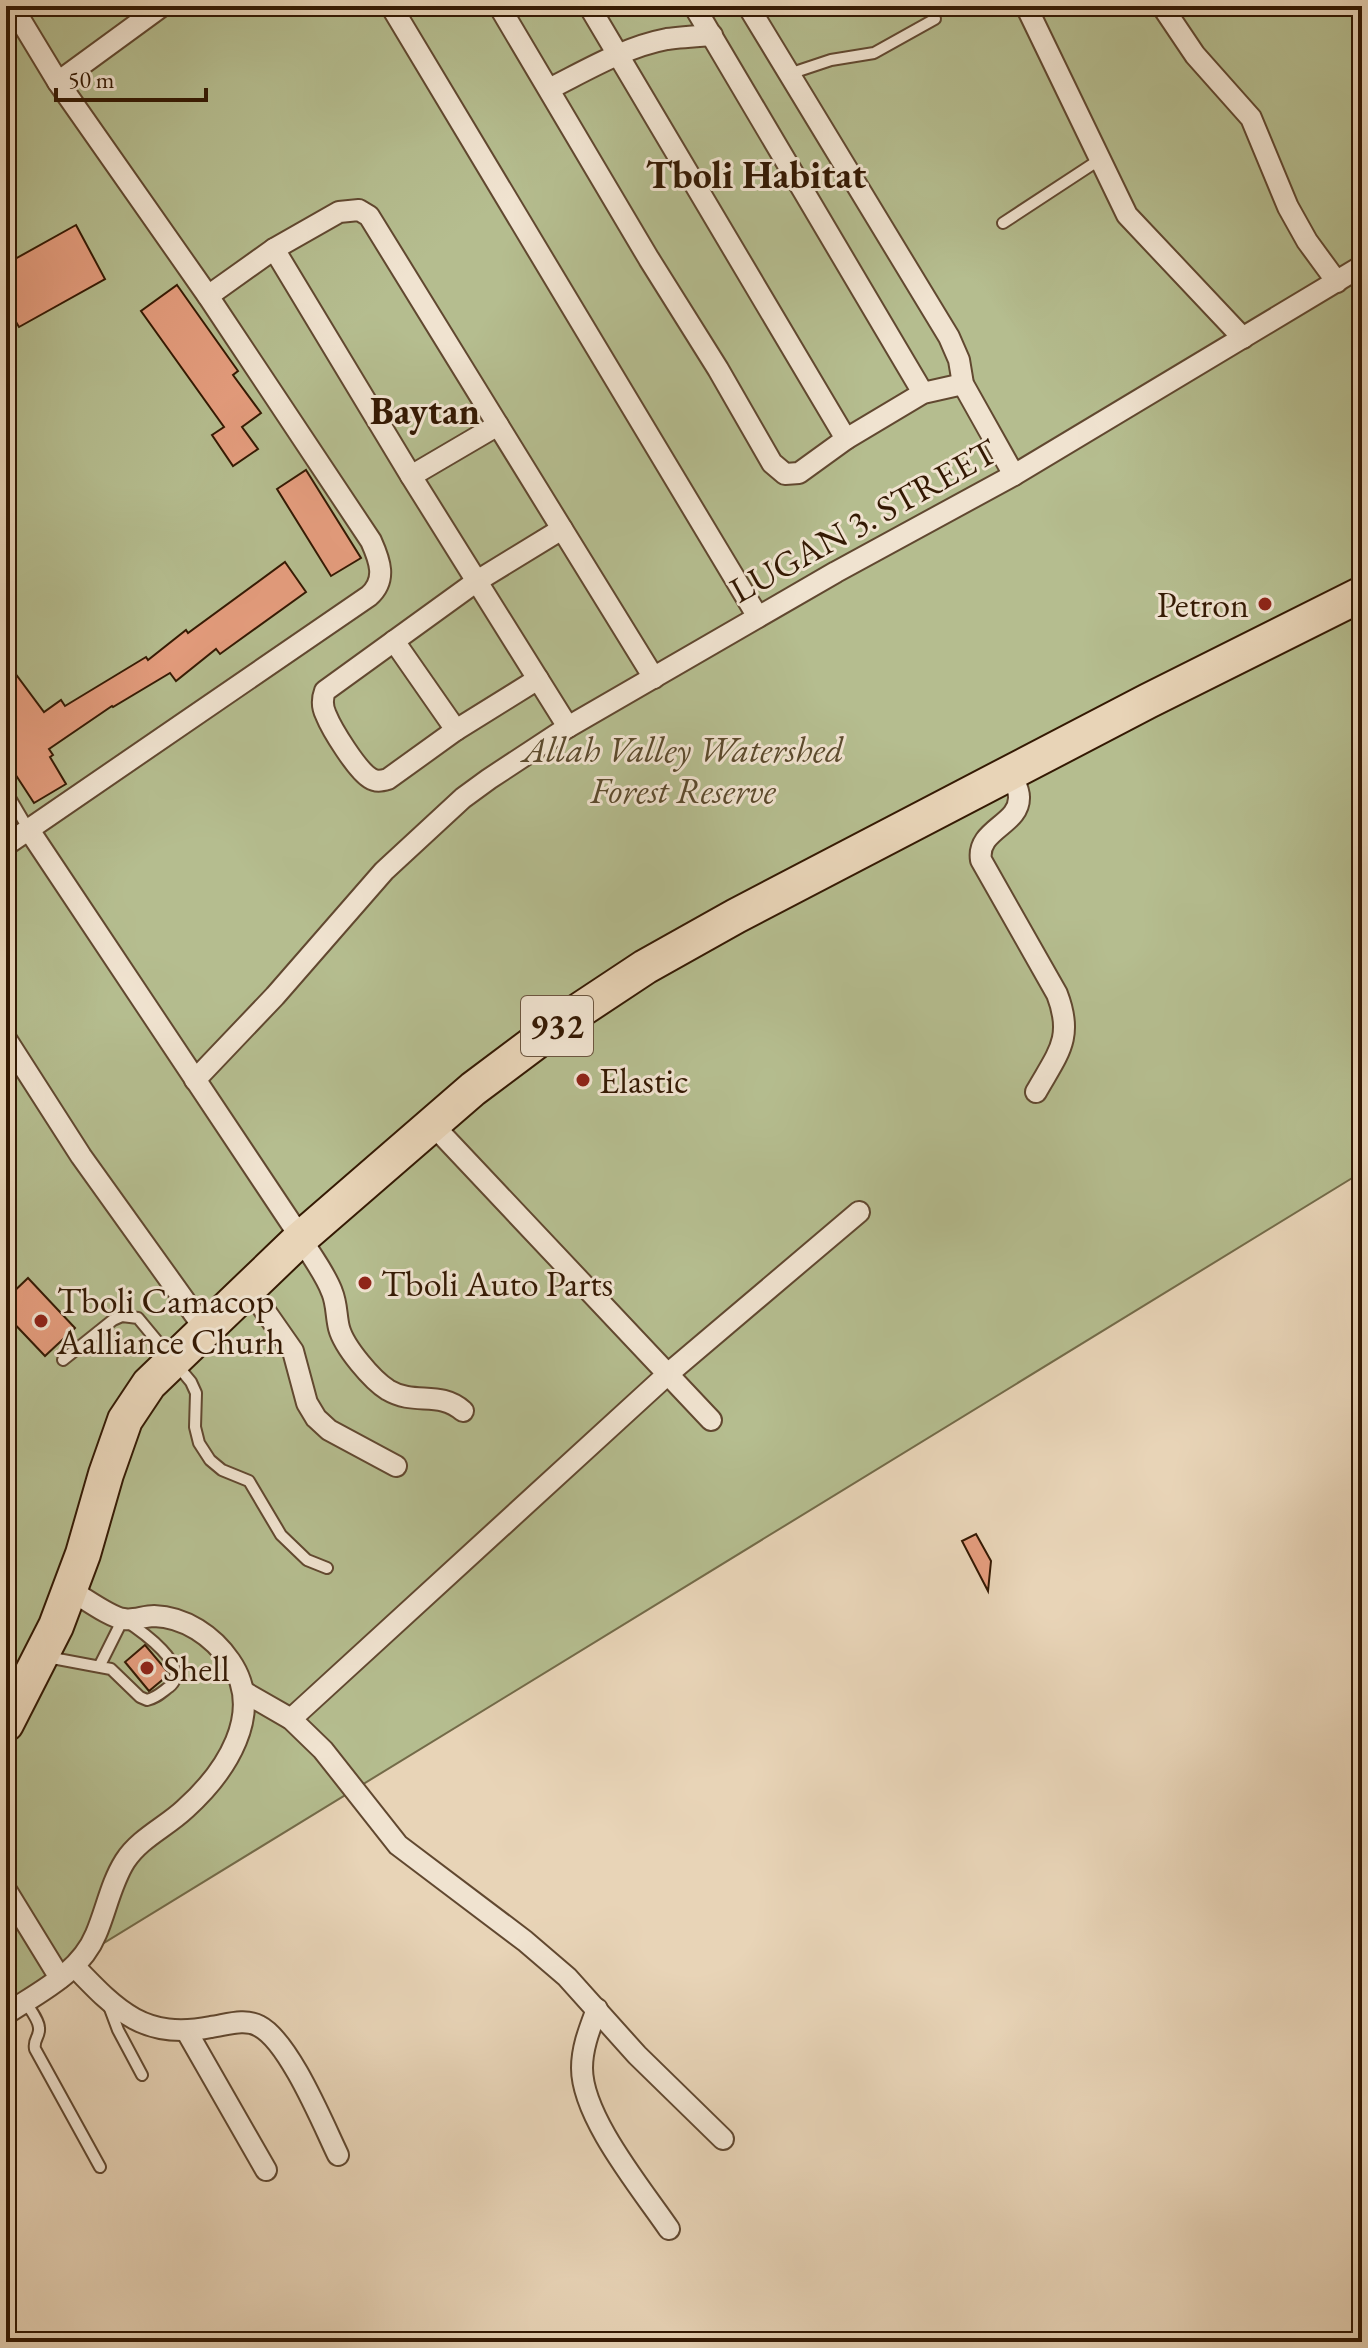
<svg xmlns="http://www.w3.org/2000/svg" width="1368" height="2348" font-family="'EB Garamond',serif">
	<rect width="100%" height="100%" fill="#e8d4b7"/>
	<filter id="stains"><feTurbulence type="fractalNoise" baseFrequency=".0025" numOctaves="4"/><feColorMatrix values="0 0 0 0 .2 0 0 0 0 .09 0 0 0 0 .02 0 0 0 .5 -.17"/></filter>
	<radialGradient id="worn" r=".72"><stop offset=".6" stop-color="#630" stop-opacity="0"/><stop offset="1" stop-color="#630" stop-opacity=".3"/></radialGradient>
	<polygon fill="#b5bd8f" stroke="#746b49" stroke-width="2" points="6,6 1362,6 1362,1172 6,2003"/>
	<g fill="#e59d7e" stroke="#341903" stroke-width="2">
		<polygon points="76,225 105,279 19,327 6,305 6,264"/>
		<polygon points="177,285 238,371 233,375 261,413 242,427 258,449 233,466 212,435 224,427 141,311"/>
		<polygon points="306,470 361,558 331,576 277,489"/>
		<polygon points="285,562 306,592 220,654 216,649 176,681 170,673 113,707 112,706 49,749 53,755 50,757 66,784 34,803 6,760 6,661 44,712 61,700 65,706 146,657 148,660 186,630 188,633"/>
		<polygon points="28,1278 75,1328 45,1356 6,1315 6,1299"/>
		<polygon points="976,1534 991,1561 988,1591 962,1541"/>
		<polygon points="145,1645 167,1671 167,1676 149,1691 125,1662"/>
	</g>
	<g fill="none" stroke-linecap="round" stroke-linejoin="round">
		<g stroke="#614830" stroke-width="14">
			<g id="lane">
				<polyline points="789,74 831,60 874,53 935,19"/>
				<polyline points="1003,223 1099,160"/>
				<polyline points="6,791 29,830"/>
				<polyline points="63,1360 113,1320 122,1316 138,1318 191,1382 196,1393 195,1427 199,1443 210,1460 222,1470 249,1481 281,1535 307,1560 327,1568"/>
				<path d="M47 1657 111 1669 140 1697 147 1700C156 1698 161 1693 169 1687 194 1667 140 1630 123 1619L100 1665"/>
				<path d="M25 2001C29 2008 39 2020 39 2028 40 2037 33 2039 35 2049L100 2167"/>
				<polyline points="109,2006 118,2030 142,2075"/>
			</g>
		</g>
		<g stroke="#614830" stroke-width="24">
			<g id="street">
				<polyline points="391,6 758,617"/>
				<polyline points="499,6 649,259 718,369 772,463 785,474 799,473 846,439 923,393 963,384"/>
				<polyline points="589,6 846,439"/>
				<polyline points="694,6 923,393"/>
				<polyline points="748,6 949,337 959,360 963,384 1014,475"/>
				<polyline points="1026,6 1127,215 1243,338"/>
				<polyline points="1162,6 1195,55 1251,118 1288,207 1307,241 1337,282"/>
				<polyline points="58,82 162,6"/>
				<path d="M549 89C587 70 625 47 667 39 681 37 697 36 712 35"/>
				<polyline points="274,249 411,476 568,727"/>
				<polyline points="208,296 274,249 339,212 359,210 369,216 654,678"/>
				<polyline points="411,476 498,425"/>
				<polyline points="394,641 456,730 538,679"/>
				<path d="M456 730 388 779C381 781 376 782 370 778 357 770 332 730 326 715 322 707 322 699 325 691L477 581 562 529"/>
				<path d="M1011 773C1014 781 1019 789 1019 797 1020 825 976 829 981 860L1057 994C1074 1038 1058 1053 1036 1092"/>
				<path d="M29 830 301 1238C311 1256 325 1273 332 1292 337 1304 336 1316 339 1328 344 1347 372 1380 388 1390 415 1406 439 1390 463 1411"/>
				<path d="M6 845 369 596C387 580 380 561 371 541L208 296 58 82 12 6"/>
				<polyline points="6,1039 81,1156 205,1329"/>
				<polyline points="195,1080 275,996 384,871 463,798 489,779 568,727 836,572 1014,475 1362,266"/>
				<polyline points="432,1124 711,1420"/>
				<polyline points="249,1288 293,1351 307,1403 316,1418 329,1430 396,1466"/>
				<polyline points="244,1692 291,1719 323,1750 398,1845 525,1941 567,1977 637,2055 723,2139"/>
				<polyline points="291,1719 669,1373 859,1212"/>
				<polyline points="6,1890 60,1978"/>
				<path d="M75 1967C118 2012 145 2040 211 2027 226 2025 245 2018 259 2026 289 2041 323 2124 338 2155"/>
				<path d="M597 2009C590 2028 582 2047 582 2068 582 2117 641 2188 669 2229"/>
				<path d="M6 2014C39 1992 80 1973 96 1934 106 1911 111 1883 125 1861 140 1838 166 1827 185 1809 225 1773 266 1713 230 1661 213 1636 185 1617 154 1616 144 1616 133 1621 124 1619 111 1618 83 1597 70 1590"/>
				<polyline points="187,2032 266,2170"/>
			</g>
		</g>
		<g stroke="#341903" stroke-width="38">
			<polyline id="primary" points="6,1724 56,1626 83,1554 106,1474 125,1420 149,1384 301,1238 473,1089 565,1020 645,967 736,916 1148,701 1362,594"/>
		</g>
		<use href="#lane" stroke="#f0e3d0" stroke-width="10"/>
		<use href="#street" stroke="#f0e3d0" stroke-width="20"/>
		<use href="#primary" stroke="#e8d4b7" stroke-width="34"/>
	</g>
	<g fill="#8f2418" stroke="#f0e3d0" stroke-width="3">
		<circle cx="1265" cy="604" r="8"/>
		<circle cx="583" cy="1080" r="8"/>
		<circle cx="365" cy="1283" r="8"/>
		<circle cx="41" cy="1321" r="8"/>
		<circle cx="147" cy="1668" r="8"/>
	</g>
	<g text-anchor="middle" stroke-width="6" stroke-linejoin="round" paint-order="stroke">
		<rect fill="#f0e3d0" stroke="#6c5640" stroke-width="2" x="521" y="996" width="72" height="60" rx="6"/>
		<g font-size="34" font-weight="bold" fill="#341903">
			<text x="557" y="1038">932</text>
		</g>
		<g font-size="36" fill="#341903" stroke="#f0e3d0">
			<text transform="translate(863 520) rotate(-29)" y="13">LUGAN 3. STREET</text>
		</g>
		<g font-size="36" fill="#341903" stroke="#f0e3d0" text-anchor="start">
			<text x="1249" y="617" text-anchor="end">Petron</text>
			<text x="599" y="1093">Elastic</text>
			<text x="381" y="1296">Tboli Auto Parts</text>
			<text x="57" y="1313">Tboli Camacop<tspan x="57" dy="41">Aalliance Churh</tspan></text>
			<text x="163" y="1681">Shell</text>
		</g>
		<g font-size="36" font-style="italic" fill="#5b4a2d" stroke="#f0e3d0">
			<text x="683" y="762">Allah Valley Watershed<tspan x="683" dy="41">Forest Reserve</tspan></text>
		</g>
		<g font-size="38" font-weight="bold" fill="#341903" stroke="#f0e3d0">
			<text x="756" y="188">Tboli Habitat</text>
			<text x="425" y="424">Baytan</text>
		</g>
	</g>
	<rect width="1368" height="2348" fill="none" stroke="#e8d4b7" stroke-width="32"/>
	<rect x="8" y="8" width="1352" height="2332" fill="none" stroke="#341903" stroke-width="4"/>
	<rect x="16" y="16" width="1336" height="2316" fill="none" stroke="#341903" stroke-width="2"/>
	<path d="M56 88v12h150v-12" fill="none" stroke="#341903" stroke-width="4"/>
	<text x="68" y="88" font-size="24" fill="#341903" stroke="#f0e3d0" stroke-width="6" paint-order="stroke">50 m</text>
	<rect width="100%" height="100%" filter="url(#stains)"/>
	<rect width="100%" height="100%" fill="url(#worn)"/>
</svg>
